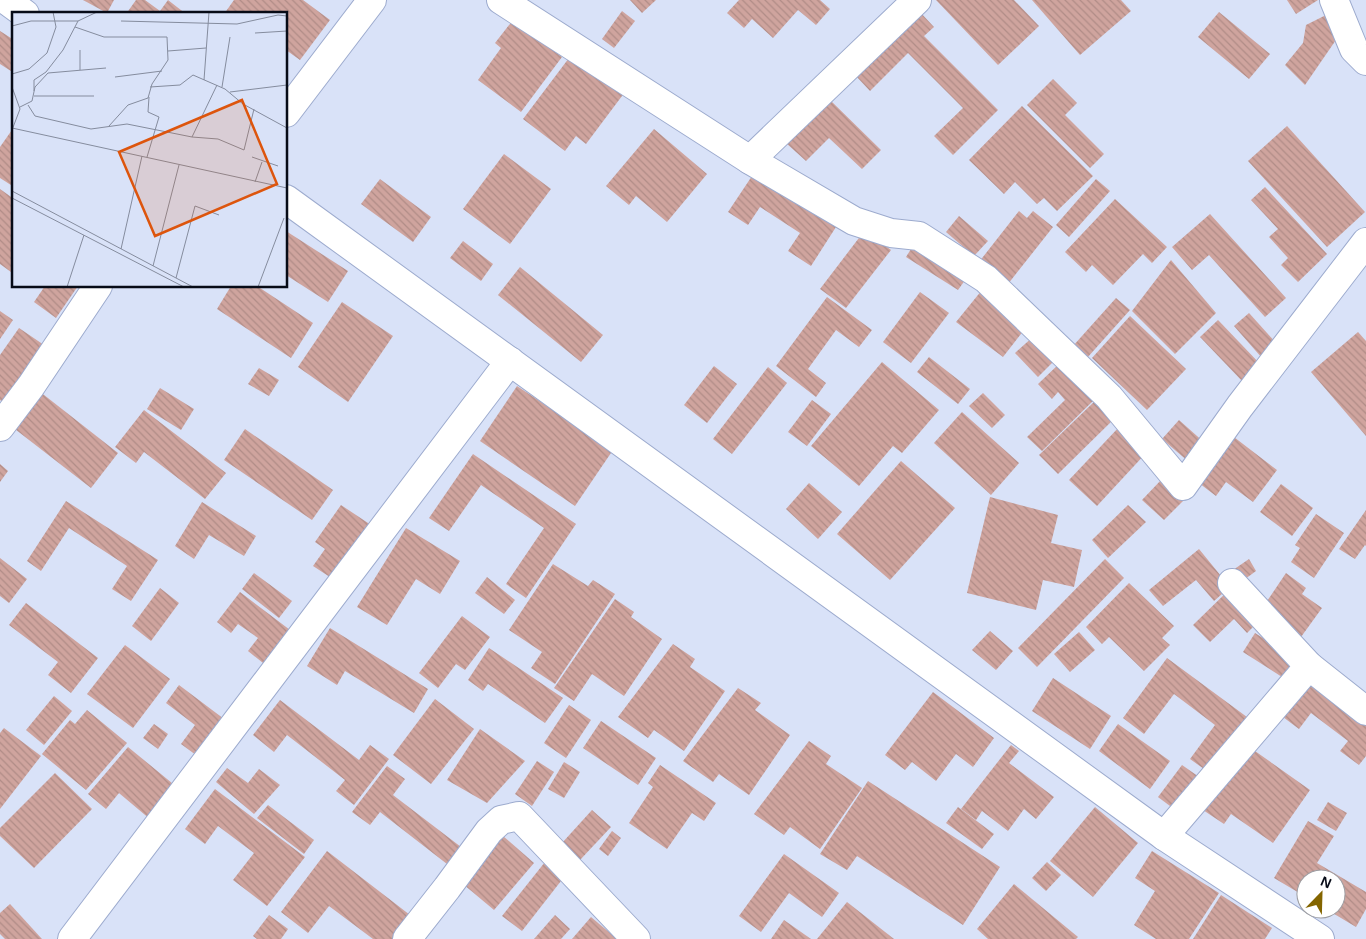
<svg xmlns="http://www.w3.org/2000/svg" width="1366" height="939" font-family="Arial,sans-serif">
	<defs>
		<pattern id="building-back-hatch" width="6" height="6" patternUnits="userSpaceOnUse" patternTransform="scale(1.25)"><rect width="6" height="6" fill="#cfa49e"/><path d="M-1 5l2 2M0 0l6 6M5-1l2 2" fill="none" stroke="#b08c87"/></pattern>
	</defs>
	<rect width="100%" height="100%" fill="#d9e2f8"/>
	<g fill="url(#building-back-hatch)">
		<polygon points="83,0 114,0 107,13"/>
		<polygon points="136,0 145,0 160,11 168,0 186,14 126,14"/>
		<polygon points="234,0 303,0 330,20 300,60 286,50 286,14 224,14"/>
		<polygon points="630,0 656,0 642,13"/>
		<polygon points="739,0 820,0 830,9 816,25 798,10 773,38 752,19 744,28 727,13"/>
		<polygon points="936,0 1014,0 1039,26 998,65"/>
		<polygon points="1032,0 1121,0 1131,11 1080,55"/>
		<polygon points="1287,0 1318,0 1296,14"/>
		<polygon points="622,11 635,21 614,48 602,39"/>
		<polygon points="919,11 934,27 924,36 998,110 953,155 934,136 963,108 908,53 870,91 855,75"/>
		<polygon points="1219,12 1270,54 1249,79 1198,37"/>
		<polygon points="1326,15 1338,37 1305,85 1285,65 1303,43 1306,25"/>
		<polygon points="513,20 562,57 521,112 478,80 501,48 495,43"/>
		<polygon points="0,31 14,40 14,73 0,64"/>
		<polygon points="572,54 625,92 586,144 576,136 565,151 523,119"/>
		<polygon points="1053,79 1077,103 1065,115 1104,154 1090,168 1027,105"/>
		<polygon points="829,99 881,150 862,169 829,138 806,161 786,143"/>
		<polygon points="1022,106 1093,176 1057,211 1044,198 1037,204 1015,182 1004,194 969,160"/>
		<polygon points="1287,126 1365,212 1327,247 1248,161"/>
		<polygon points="14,127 14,187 0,178 0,147"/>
		<polygon points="654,129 707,174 667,222 636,196 629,205 606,186"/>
		<polygon points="504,154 551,189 510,244 463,209"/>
		<polygon points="754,173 836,227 811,266 788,251 800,233 760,207 748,225 728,212"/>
		<polygon points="380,179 431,217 413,242 361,204"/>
		<polygon points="1096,179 1110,191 1069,237 1056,225"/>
		<polygon points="1265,187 1327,254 1298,282 1281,265 1288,258 1269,237 1278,229 1251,200"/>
		<polygon points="0,189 14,199 14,269 11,272 0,264"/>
		<polygon points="1115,199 1167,247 1152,263 1143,254 1113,285 1092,265 1086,272 1065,252"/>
		<polygon points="1019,211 1027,218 1033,211 1053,227 1008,284 979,262"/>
		<polygon points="1210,214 1286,298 1265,317 1209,255 1192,270 1172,247"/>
		<polygon points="959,216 988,241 974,256 946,232"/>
		<polygon points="865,230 891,250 846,308 820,289"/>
		<polygon points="286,231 348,271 328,302 286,275"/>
		<polygon points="463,241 493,264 481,281 450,258"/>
		<polygon points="916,241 968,276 958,290 906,257"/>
		<polygon points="1171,260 1216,313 1175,354 1132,311"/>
		<polygon points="520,267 603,335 581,362 498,295"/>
		<polygon points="45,286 78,286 56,318 34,302"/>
		<polygon points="231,286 257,286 313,323 291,358 217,309"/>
		<polygon points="982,290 1028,325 1003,357 956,322"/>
		<polygon points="920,292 949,313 911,363 883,342"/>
		<polygon points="827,297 872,330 859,347 836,330 808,369 826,383 816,397 776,366"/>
		<polygon points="1116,298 1130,310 1087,358 1073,346"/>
		<polygon points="342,302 393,336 348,402 298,367"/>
		<polygon points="0,311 13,320 0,339"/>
		<polygon points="1249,313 1277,344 1262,358 1234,326"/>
		<polygon points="1130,316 1186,369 1147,410 1092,358"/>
		<polygon points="1218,320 1262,366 1244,383 1200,337"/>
		<polygon points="19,328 44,345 4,403 0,400 0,355"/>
		<polygon points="1358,332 1366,341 1366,436 1311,372"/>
		<polygon points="1034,336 1057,358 1038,377 1015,353"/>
		<polygon points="929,357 970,389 958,404 917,372"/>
		<polygon points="882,362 939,410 902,453 893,446 859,486 811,446"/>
		<polygon points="1061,362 1096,398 1042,451 1027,437 1065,400 1058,392 1052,399 1038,384"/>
		<polygon points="714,366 737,384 707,423 684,405"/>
		<polygon points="768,367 787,383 732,454 713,439"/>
		<polygon points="259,368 279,380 269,396 248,384"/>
		<polygon points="517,386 613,450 575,506 480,441"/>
		<polygon points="160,388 194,409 181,430 147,409"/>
		<polygon points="39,391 118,453 91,488 11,426"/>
		<polygon points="983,393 1005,415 992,428 969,406"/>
		<polygon points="1097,399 1115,418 1058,474 1039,455"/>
		<polygon points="812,400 831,414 807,446 788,432"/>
		<polygon points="144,410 226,473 205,499 144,452 136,463 115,447"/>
		<polygon points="962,412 1019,463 991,495 934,443"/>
		<polygon points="1179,420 1206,444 1189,462 1162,439"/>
		<polygon points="1120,426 1147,452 1097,506 1069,480"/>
		<polygon points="245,429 333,490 312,520 224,460"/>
		<polygon points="1230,434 1277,470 1253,502 1226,482 1216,496 1195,480"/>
		<polygon points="473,454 576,524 526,598 506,584 544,528 481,485 449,531 429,518"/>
		<polygon points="901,461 955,508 890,580 837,534"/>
		<polygon points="0,464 8,471 0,482"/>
		<polygon points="1162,479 1184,500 1164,520 1142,500"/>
		<polygon points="809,483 842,512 818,539 786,509"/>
		<polygon points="1281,484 1313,508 1292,536 1260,512"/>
		<polygon points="990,497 1058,515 1051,543 1082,550 1074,587 1043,580 1036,610 967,593"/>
		<polygon points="66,501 158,560 131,601 112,589 127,566 69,528 41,571 27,561"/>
		<polygon points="202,502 256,536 244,556 209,535 194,559 175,546"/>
		<polygon points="341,505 374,527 336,581 313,566 325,549 315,542"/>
		<polygon points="1128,505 1146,522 1108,558 1092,540"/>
		<polygon points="1366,510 1366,546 1365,545 1355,559 1339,549"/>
		<polygon points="1316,514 1344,533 1314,578 1291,562 1300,548 1295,545"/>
		<polygon points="406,528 460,561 440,594 416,579 387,625 357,607"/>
		<polygon points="1199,549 1230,587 1214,601 1196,580 1163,606 1149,590"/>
		<polygon points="0,558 27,579 9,603 0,596"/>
		<polygon points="1105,559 1124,578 1037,667 1018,648"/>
		<polygon points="1249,559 1256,571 1241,582 1233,570"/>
		<polygon points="553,564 588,586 593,580 615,594 555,684 531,668 542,652 509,630"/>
		<polygon points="254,573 292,601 279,618 242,589"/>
		<polygon points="1286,573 1306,588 1302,594 1322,608 1301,637 1261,610"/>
		<polygon points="487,577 515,600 504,614 475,593"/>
		<polygon points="1129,583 1174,626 1162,638 1170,645 1144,671 1109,637 1102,644 1086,627"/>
		<polygon points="1232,587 1262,618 1247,633 1234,619 1210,642 1193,625"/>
		<polygon points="160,588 179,603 151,641 132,626"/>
		<polygon points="240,592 294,633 268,667 248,651 258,638 238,624 231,633 217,622"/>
		<polygon points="615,599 634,612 631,617 662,639 624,696 592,674 574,701 554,688"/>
		<polygon points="26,603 98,658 71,693 48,675 58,662 9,625"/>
		<polygon points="462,616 490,637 465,670 456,664 438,688 419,673"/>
		<polygon points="330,628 428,689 414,713 345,671 337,685 307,666"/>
		<polygon points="990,631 1013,651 996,670 972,650"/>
		<polygon points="1079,632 1095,650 1070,672 1054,654"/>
		<polygon points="1255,633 1295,658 1282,677 1243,652"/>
		<polygon points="673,644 695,659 690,667 725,691 684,751 654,730 648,738 618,717"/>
		<polygon points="125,645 170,679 133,728 87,694"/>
		<polygon points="489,648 563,698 545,723 488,684 483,691 468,680"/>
		<polygon points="1167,658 1251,720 1211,774 1190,759 1215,725 1174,694 1144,734 1123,718"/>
		<polygon points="1306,677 1366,722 1366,756 1359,765 1340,751 1348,741 1311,713 1299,729 1279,714"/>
		<polygon points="1053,678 1111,716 1090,749 1032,711"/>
		<polygon points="179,685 228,722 200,758 181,744 195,725 166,703"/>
		<polygon points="738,688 761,703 755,710 790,735 749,795 719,774 713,782 683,761"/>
		<polygon points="933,692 994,738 973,767 956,754 936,781 912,762 905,770 885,755"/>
		<polygon points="54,696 72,711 44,745 26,730"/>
		<polygon points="435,699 474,729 431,784 393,755"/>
		<polygon points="280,700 359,760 370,745 389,759 354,805 336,791 345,780 287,735 274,752 253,735"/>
		<polygon points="569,705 591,720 566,758 544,743"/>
		<polygon points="87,710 127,743 86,790 42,754 70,720 75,724"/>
		<polygon points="601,721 656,758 638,785 583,748"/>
		<polygon points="154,724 168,734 158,749 143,738"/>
		<polygon points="1118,724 1170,761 1150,789 1099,751"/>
		<polygon points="4,728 41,756 0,809 0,733"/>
		<polygon points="480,729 525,761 487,803 447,780"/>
		<polygon points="809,741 831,756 826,764 862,788 820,849 790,827 784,835 754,814"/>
		<polygon points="1245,744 1310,790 1273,843 1231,814 1224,824 1200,808"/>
		<polygon points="1011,745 1019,751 1009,763 1054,797 1036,819 1024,809 1008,831 982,811 976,820 961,809"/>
		<polygon points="128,747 178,788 151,820 119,793 106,809 88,794"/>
		<polygon points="537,761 554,772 532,806 515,794"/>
		<polygon points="564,762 580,772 564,798 548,789"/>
		<polygon points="660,765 716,803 704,821 692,813 667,849 629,823 653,787 648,783"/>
		<polygon points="1182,765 1202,779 1178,812 1158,797"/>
		<polygon points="387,766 405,779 393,795 461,847 447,864 380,812 370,825 352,812"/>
		<polygon points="227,768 248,783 259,769 280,785 254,814 216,782"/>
		<polygon points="55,773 92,809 34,868 0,836 0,828"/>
		<polygon points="868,781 1000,867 963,925 857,856 847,870 820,854"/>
		<polygon points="215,789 305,857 267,906 233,880 254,853 218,826 205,844 185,829"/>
		<polygon points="1328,802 1347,813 1336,831 1317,820"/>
		<polygon points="268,805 314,840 304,854 257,818"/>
		<polygon points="958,807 994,834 982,849 946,823"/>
		<polygon points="1095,807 1138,843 1093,897 1050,861"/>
		<polygon points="592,810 611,827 580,860 562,843"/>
		<polygon points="1308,821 1334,836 1317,863 1366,892 1366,909 1356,927 1326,909 1336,909 1336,879 1306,879 1306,897 1274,878"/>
		<polygon points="612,831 621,838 608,856 599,849"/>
		<polygon points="503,836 534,863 494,910 463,884"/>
		<polygon points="327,851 410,915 392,939 373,939 329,906 308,933 281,912"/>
		<polygon points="1152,851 1219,893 1189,939 1156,939 1134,925 1155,891 1135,878"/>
		<polygon points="784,854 839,893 822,917 789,893 761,932 739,916"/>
		<polygon points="549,857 568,872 522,931 502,916"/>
		<polygon points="1047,862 1061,875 1046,891 1032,878"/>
		<polygon points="1014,884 1078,937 1076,939 988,939 977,929"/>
		<polygon points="1221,895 1272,928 1265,939 1193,939"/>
		<polygon points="847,902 894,939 817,939"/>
		<polygon points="10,904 42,939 5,939 0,934 0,913"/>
		<polygon points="269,915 288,929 281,939 257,939 253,936"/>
		<polygon points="555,915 570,929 561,939 534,939"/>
		<polygon points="591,917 617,939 572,939"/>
		<polygon points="784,920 811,939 771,939"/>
	</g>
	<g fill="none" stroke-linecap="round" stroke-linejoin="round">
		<g stroke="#9dabce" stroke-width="30">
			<g id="minor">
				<polyline points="6,0 25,14"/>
				<polyline points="501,0 750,160 917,0"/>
				<polyline points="1334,0 1354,49 1366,61"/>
				<polyline points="286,113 372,0"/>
				<polyline points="750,160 854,221 891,233 919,236 986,279 1109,397 1183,486 1240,406 1366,242"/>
				<polyline points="286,199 1164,836 1320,939"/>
				<polyline points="0,427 31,386 98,286"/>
				<polyline points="1232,583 1309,666 1366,711"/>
				<polyline points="1164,836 1309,666"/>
				<polyline points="72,939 510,361"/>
				<polyline points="407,939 447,888 489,831 501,820 519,816 636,939"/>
			</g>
		</g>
		<use href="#minor" stroke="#fff" stroke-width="28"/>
	</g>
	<g transform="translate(12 12)">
		<rect width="275" height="275" fill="#d9e2f8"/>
		<path fill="none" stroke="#858c9e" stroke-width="1" d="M109 9 225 12 266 3 275 4M0 14 19 9H66M63 15 92 25H155L156 48 140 72 136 86 116 93 97 114M243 21 275 19M156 39 194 36M68 58V38M0 62 17 57 35 41 44 15 41 0M103 65 150 59M192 68 197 0M0 75 8 97 0 118M138 75 168 73 181 63 213 77 231 92 275 116M210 75 218 25M22 79V68L34 60 51 38 66 9 85 0M218 80 275 73M22 84H82M16 93 23 104 79 117 115 112 180 125 205 73M8 95 20 89 23 75 36 61 94 56M0 116 275 176M180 125 206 127 232 138 242 97M135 145 147 105 136 100 137 85M240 145 266 154M243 170 250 150M0 179 181 275M0 186 172 275M109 237 130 144M141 254 167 153M164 266 183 194 207 203M55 275 72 223M246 275 272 206"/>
		<path fill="#dd550d" fill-opacity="0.15" stroke="#dd550d" stroke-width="2.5" d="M230 88 265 172 143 224 107 140Z"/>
		<rect width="275" height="275" fill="none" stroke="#070b17" stroke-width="2.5"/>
	</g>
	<g transform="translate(1321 894) rotate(23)"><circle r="24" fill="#ffffff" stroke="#9c9da2"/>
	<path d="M0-4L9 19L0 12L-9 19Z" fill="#846500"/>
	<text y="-8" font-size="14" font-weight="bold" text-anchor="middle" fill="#070b17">N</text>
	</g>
</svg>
